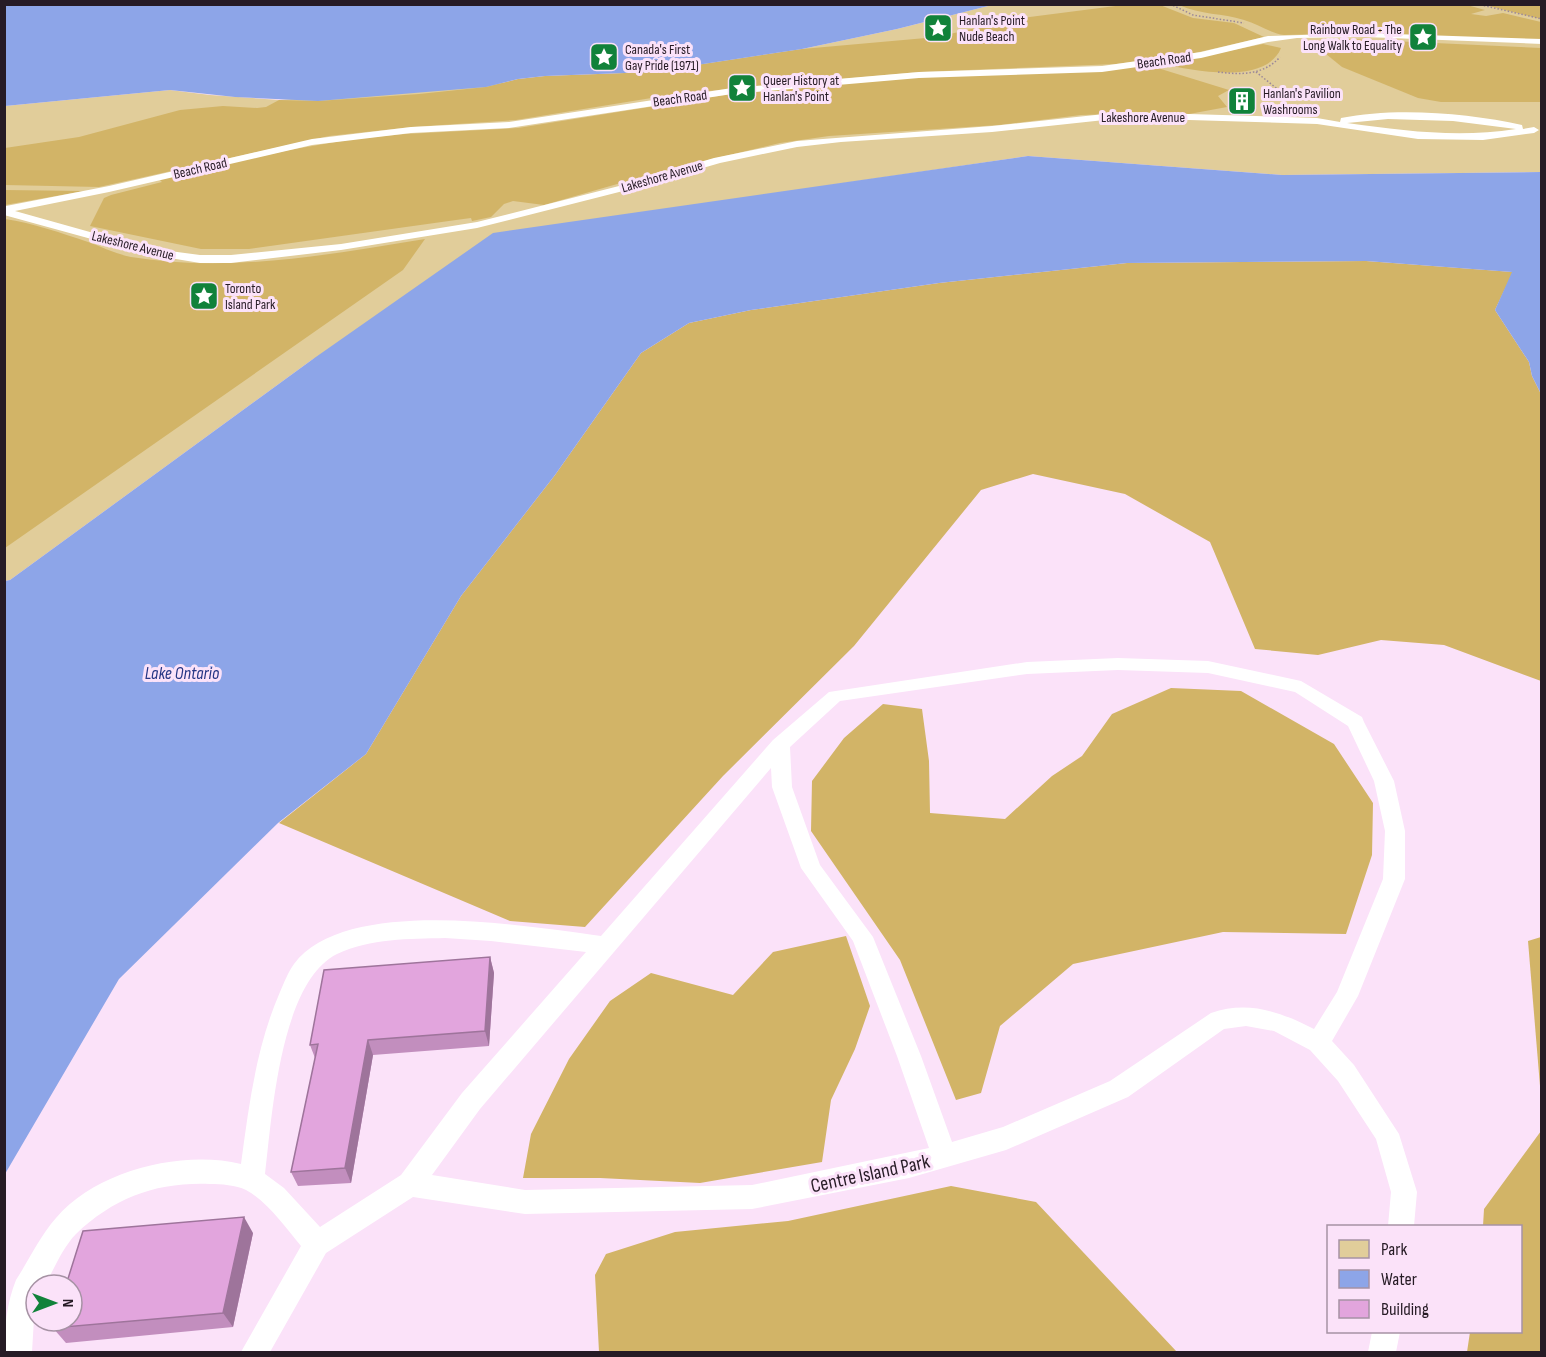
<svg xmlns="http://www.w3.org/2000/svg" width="1546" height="1357" font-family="'Sofia Sans Condensed',sans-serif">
	<rect width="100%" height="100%" fill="#fbe2f9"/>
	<polygon fill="#e1cd9a" points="992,5 1541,5 1541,172 1282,175 1028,156 831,185 313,359 10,580 5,581 5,106 170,90 210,95 279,100 651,72 802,49 897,29"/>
	<g fill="#d2b467">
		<polygon points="1131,4 1160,5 1193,18 1234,23 1264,37 1195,53 1116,64 918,72 676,94 516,120 412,127 329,136 99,187 5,185 5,148 79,137 180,110 223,106 257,108 266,107 279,100 318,101 419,94 486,87 518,79 545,76 651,72 802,49 937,37 980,27 984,23"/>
		<path d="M1179 5H1467L1485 10 1471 14 1486 16 1503 13 1541 22V41L1362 33 1284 35C1270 33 1258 24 1244 20 1222 13 1201 15 1179 5Z"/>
		<polygon points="1485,5 1541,5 1541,19"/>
		<polygon points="1349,39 1541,48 1541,102 1441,102 1418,98 1342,67 1310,41"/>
		<path d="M1263 44 1281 48C1266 85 1194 71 1163 64Z"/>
		<polygon points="1148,65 1229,90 1218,96 1227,107 1189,114 1149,113 1081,115 999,125 829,136 780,143 666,170 544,205 513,201 504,204 491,217 472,221 471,218 456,220 249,249 201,249 90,226 104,198 111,195 162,182 159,179 289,150 353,139 405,134 518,128 737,93 919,77"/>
		<polygon points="4,190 84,191 5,205"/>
		<path d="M5 219C33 223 61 233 88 242 102 247 116 254 131 257 230 273 327 255 425 239L403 270 5 548Z"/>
		<polygon points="1366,261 1513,272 1495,310 1529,362 1532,376 1541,394 1541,681 1444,645 1381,640 1318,655 1255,649 1210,542 1125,494 1033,474 981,490 854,646 723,776 585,927 510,921 279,823 366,754 461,596 555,475 641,353 689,323 751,310 939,283 1127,263"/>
		<polygon points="1171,688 1241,691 1334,744 1373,803 1372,855 1346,934 1223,932 1073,964 1000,1026 981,1093 956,1100 900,960 811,831 812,781 844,738 883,704 922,709 929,761 930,813 1005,819 1052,776 1082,756 1112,714"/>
		<polygon points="846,936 870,1006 855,1049 831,1100 822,1162 700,1183 600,1178 523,1178 531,1134 569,1059 610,1001 651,973 733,995 773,952"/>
		<polygon points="1541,937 1542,937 1541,1098 1528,941"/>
		<polygon points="1541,1131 1541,1352 1467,1352 1470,1332 1520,1332 1520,1226 1483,1226 1484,1209"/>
		<polygon points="951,1186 1036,1202 1177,1352 599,1352 595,1275 606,1254 675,1232 788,1221"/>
	</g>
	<g fill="#8da5e8">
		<polygon points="5,4 992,4 992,5 897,29 802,49 651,72 545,76 518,79 486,87 318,101 235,97 170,90 5,106"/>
		<polygon points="1028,156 1282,175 1541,172 1541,394 1532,376 1529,362 1495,310 1512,272 1366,261 1127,263 939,283 751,310 689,323 641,353 555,475 461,596 366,754 278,823 119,979 5,1174 5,581 10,580 313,359 493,233"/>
	</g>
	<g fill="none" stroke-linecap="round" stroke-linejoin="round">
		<g stroke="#9b8899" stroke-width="1.5" stroke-dasharray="1.5 2" stroke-linecap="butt">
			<polyline points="1170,4 1193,15 1244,23"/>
			<polyline points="1477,4 1542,19"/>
			<path d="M1218 72C1241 75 1264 75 1280 57"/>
			<polyline points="1256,72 1290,99"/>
		</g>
		<g fill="#fff" fill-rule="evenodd">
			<path d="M1365 33 1542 39V44L1365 37 1297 38 1268 42 1201 58 1102 72 919 78 732 94 509 128 411 133 312 145 109 192 15 211 147 248 200 255H231L341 244 477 222 619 186 714 158 797 141 992 126 1123 112 1317 118 1340 122 1341 118C1395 107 1469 113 1522 125L1523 129 1534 127 1539 130 1534 133 1483 140 1418 139 1317 124 1123 118 992 132 841 142 797 147 720 163 627 190 477 228 341 250 231 263H200L146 254 4 215 6 206 109 186 312 139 411 127 509 122 732 88 919 72 1102 66 1201 52 1268 36ZM1388 119 1453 121 1516 129C1458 138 1405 131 1347 123Z"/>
			<path d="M1118 658 1208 661 1301 681 1362 717 1364 722 1394 781 1405 831V879L1358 996 1332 1041 1354 1065 1399 1134 1417 1192 1414 1226H1388L1391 1192 1376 1139 1338 1081 1310 1050 1274 1031 1246 1026 1224 1029 1128 1097 1006 1150 909 1178 752 1209 525 1214 413 1197 326 1253 270 1352H241L301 1246C285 1227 268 1202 246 1190 236 1185 221 1184 210 1184 157 1182 115 1197 76 1234 63 1247 54 1269 45 1285H36L32 1352H4C4 1329 7 1302 16 1280 29 1260 40 1236 56 1218 97 1170 182 1150 241 1164 249 1105 256 1047 280 992 284 983 288 972 294 964 346 895 526 926 601 936L773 740 829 692 1027 662ZM1118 670 1208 673 1295 692 1348 726 1374 781 1385 831 1383 879 1337 992 1314 1029C1281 1012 1248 1000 1211 1013L1110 1081 1003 1127 952 1142 921 1056 873 937 820 865 792 787 790 747 840 701 1027 674ZM771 768 772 787 801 868 853 941 897 1056 929 1148 752 1185 525 1190 432 1175 480 1109ZM445 938 491 941 586 952 462 1093 401 1175 320 1227 284 1188 265 1174C272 1117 280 982 337 954 371 938 409 939 445 938Z"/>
			<polygon points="1372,1332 1400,1332 1396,1352 1368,1352"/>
		</g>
	</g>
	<g fill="#c28ebe">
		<polygon points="490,957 494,973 489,1046 373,1055 351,1183 298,1186 291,1172 315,1058 310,1045"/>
		<polygon points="253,1233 233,1327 66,1343 53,1328"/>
	</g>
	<g fill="#9e749b">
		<polygon points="490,957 494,973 489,1046 485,1031"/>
		<polygon points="368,1040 373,1055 351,1183 345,1168"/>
		<polygon points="244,1217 253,1233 233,1327 223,1313"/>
	</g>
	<g fill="#e2a5dd" stroke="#9e749b" stroke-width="1.5">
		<polygon points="490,957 485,1031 368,1040 345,1168 291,1172 318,1044 310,1045 324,970"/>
		<polygon points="244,1217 223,1313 53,1328 55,1321 72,1321 72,1285 66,1285 83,1231"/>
	</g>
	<defs>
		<g id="sight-square" transform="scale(1.5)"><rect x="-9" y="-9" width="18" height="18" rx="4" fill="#11823a" stroke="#fbe2f9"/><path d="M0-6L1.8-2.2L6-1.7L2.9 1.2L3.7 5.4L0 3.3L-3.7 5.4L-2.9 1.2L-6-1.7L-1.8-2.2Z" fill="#fff"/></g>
		<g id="building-square" transform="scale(1.5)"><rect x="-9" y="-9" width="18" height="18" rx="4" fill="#11823a" stroke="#fbe2f9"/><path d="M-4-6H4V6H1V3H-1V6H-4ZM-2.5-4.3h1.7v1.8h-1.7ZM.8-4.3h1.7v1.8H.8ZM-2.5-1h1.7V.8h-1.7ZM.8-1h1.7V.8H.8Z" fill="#fff"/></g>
	</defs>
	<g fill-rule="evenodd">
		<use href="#sight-square" x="938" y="28"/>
		<use href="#sight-square" x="1423" y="37"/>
		<use href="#sight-square" x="604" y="57"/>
		<use href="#sight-square" x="742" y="88"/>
		<use href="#building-square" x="1242" y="101"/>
		<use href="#sight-square" x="204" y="296"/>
	</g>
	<g text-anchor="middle" stroke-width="6" stroke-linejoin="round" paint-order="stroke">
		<g font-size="14" fill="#261b25" stroke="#fbe2f9" text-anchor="start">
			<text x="959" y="25">Hanlan's Point<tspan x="959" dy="16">Nude Beach</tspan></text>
			<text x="1402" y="34" text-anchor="end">Rainbow Road - The<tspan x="1402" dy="16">Long Walk to Equality</tspan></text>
			<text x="625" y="54">Canada's First<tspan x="625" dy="16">Gay Pride (1971)</tspan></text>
			<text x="763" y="85">Queer History at<tspan x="763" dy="16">Hanlan's Point</tspan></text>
			<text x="1263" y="98">Hanlan's Pavilion<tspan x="1263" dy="16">Washrooms</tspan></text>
			<text x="225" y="293">Toronto<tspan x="225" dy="16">Island Park</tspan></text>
		</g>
		<g font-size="14" fill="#261b25" stroke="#fbe2f9">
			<text transform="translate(1164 60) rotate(-8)" y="5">Beach Road</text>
			<text transform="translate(680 98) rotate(-8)" y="5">Beach Road</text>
			<text x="1143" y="122">Lakeshore Avenue</text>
			<text transform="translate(200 168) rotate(-13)" y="5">Beach Road</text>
			<text transform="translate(662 176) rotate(-16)" y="5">Lakeshore Avenue</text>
			<text transform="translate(133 245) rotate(14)" y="5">Lakeshore Avenue</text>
		</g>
		<g font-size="18" font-style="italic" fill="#253684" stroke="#fbe2f9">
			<text x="182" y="679">Lake Ontario</text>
		</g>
		<g font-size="20" fill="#261b25" stroke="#fbe2f9">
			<text transform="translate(870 1173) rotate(-12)" y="7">Centre Island Park</text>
		</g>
	</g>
	<rect width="1546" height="1357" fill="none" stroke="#261b25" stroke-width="12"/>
	<rect x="1327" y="1225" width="195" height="108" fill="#fbe2f9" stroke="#a692a4" stroke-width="1.5"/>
	<rect x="1339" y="1240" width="30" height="18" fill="#e1cd9a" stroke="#a692a4" stroke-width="1.5"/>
	<text x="1381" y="1255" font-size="18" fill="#261b25">Park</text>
	<rect x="1339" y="1270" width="30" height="18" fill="#8da5e8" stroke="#a692a4" stroke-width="1.5"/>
	<text x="1381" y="1285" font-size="18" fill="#261b25">Water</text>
	<rect x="1339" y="1300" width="30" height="18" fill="#e2a5dd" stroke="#a692a4" stroke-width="1.5"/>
	<text x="1381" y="1315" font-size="18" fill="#261b25">Building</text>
	<g transform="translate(54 1303) rotate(90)"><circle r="28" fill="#fbe2f9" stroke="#a692a4" stroke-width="1.5"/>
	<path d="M0-4.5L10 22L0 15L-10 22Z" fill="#11823a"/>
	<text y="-9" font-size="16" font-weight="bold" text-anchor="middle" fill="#261b25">N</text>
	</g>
</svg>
